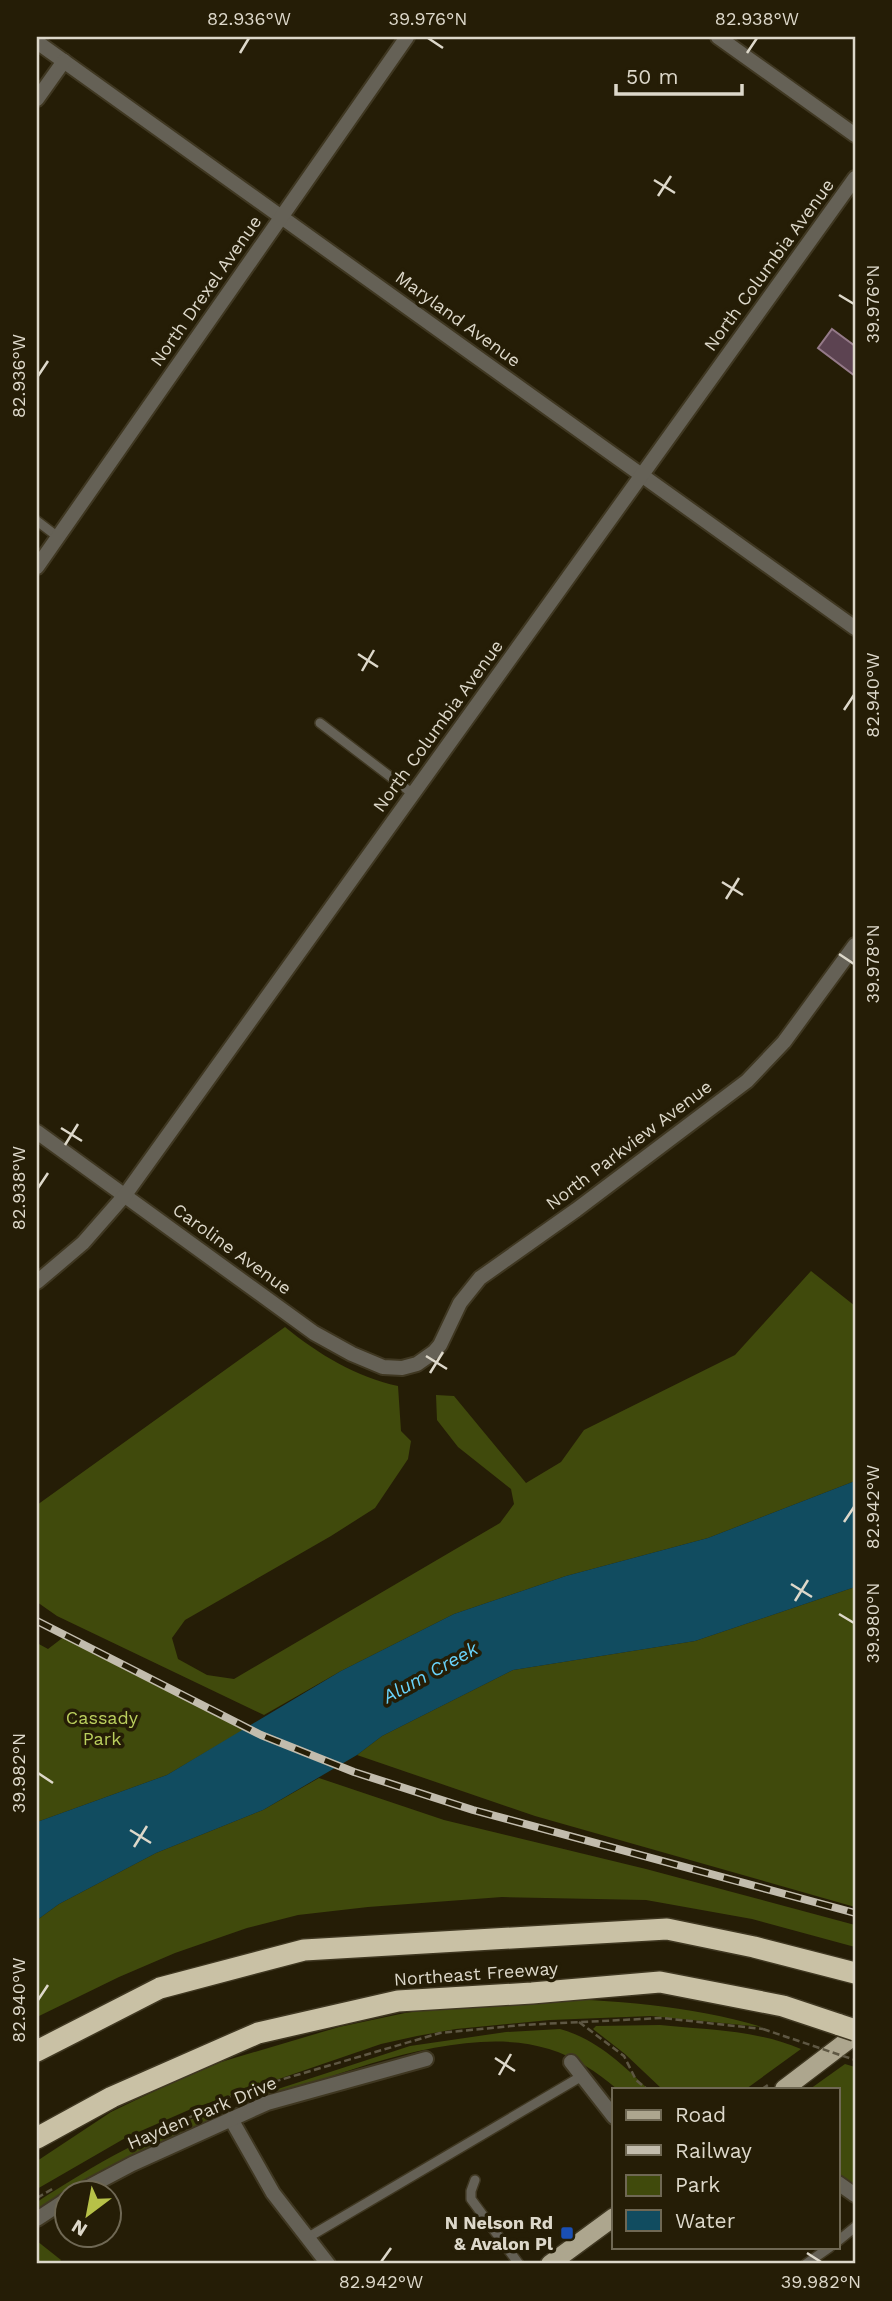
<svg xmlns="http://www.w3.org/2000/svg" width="892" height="2301" font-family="'Work Sans',sans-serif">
	<rect width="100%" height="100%" fill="#251d06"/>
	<g fill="#404a0c">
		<path d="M811 1271 855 1306V1481L708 1538 566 1576 454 1614 341 1671 264 1715 57 1616 37 1602V1505L285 1327C318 1354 356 1377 398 1386L401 1431 411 1441 408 1459 375 1508 331 1536 185 1620 172 1638 178 1659 207 1675 234 1679 500 1523 514 1504 511 1489 458 1447 437 1420 436 1395 454 1396 526 1483 561 1462 584 1430 735 1355Z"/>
		<polygon points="855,1587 855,1907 535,1816 357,1755 382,1736 513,1670 695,1641"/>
		<polygon points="65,1636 247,1728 167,1775 37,1822 37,1643 48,1649"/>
		<polygon points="319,1778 444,1820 646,1869 855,1925 855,1947 752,1919 646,1900 502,1897 368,1907 298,1915 247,1928 175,1953 119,1977 37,2017 37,1920 59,1904 156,1853 263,1810"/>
		<path d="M537 1998C612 2000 689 2005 762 2027L651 2016 550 2020 456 2029 417 2036 381 2044 191 2109 127 2137 37 2189V2161L111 2112 167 2085 221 2062 339 2027 405 2013 471 2003Z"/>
		<path d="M660 2025C708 2030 757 2030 801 2049L746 2089H662L625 2054 593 2029 596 2026Z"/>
		<path d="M560 2029C596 2039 622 2064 648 2089H617C597 2072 575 2057 549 2049 461 2021 324 2079 240 2110L238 2102 410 2046 506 2032Z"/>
		<polygon points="845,2064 855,2067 855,2185 838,2173 838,2089 810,2089"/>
		<path d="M221 2109 223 2116 74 2188 37 2216V2202C94 2165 155 2129 221 2109Z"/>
		<polygon points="37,2241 61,2260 58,2264 37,2264"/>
	</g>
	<polygon fill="#114c60" points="855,1481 855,1587 695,1641 513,1670 382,1736 357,1755 263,1810 156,1853 59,1904 37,1920 37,1822 167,1775 341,1671 454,1614 566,1576 708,1538"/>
	<polygon fill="#5c4351" stroke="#957a89" stroke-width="2" points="832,329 855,346 855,376 818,348"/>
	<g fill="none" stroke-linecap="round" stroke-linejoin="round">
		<g stroke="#3f3721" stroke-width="12">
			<g id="service">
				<polyline points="37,521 58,537"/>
				<polyline points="320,723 413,794"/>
				<polyline points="475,2180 471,2191 471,2199 519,2264"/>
				<polyline points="307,2238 582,2076"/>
				<polyline points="838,2241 855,2227"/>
				<polyline points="806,2264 830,2247"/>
			</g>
		</g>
		<g stroke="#3f3721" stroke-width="18">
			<g id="minor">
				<polyline points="718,37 855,135"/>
				<polyline points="37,42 855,628"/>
				<polyline points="37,99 64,61"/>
				<polyline points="37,567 407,37"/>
				<polyline points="37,1132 314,1333 352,1354 383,1367 402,1368 417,1364 434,1352 440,1345 460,1303 480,1278 576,1210 747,1081 784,1042 855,945"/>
				<polyline points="37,1282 83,1243 125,1195 855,178"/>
				<polyline points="571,2062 614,2117"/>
				<polyline points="231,2119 273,2193 328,2264"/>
				<polyline points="838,2183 855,2195"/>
				<polyline points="79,2192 132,2164 267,2103 426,2059"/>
				<polyline points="37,2219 66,2200"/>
			</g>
		</g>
		<g stroke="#3f3721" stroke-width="21">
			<g id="primary">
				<polyline points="784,2089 855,2035"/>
				<polyline points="550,2264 614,2217"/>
			</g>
		</g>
		<g stroke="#3f3721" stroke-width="24">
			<g id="motorway">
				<polyline points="37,2051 160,1988 304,1950 667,1929 754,1947 855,1973"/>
				<polyline points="37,2138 112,2097 258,2033 398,2001 532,1993 660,1982 783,2006 840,2025"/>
			</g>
		</g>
		<g stroke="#5e5743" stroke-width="2.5" stroke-dasharray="7 3.5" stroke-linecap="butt">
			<polyline points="579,2022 624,2056 636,2080 647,2089"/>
			<polyline points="762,2089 768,2085"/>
			<polyline points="159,2133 239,2092 440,2033 522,2025 662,2018 763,2029"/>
			<polyline points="37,2198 54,2188"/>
		</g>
		<use href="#service" stroke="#656156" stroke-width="9"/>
		<use href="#minor" stroke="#656156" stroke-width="14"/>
		<use href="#primary" stroke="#ada68e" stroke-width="18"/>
		<use href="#motorway" stroke="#c9c1a5" stroke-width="21"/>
		<g stroke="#c2bcad" stroke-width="8">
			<polyline id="rail" points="37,1621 261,1735 354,1772 473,1810 855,1913"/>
		</g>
		<use href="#rail" stroke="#251d06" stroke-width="5" stroke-dasharray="16" stroke-linecap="butt"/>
		<g stroke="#3f3721" stroke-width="24" stroke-linecap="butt">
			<polyline id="motorway-bridge" points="840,2025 855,2030"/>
		</g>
		<polyline stroke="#5e5743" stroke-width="2.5" stroke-dasharray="7 3.5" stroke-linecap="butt" points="763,2029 855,2060"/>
		<use href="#motorway-bridge" stroke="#c9c1a5" stroke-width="21"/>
	</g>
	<path fill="none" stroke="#ddd8ca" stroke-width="2.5" d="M428 38 443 48M240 53 249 38M747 53 757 38M654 180 675 193M658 196 671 176M839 295 854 304M38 376 48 361M358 654 378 667M362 671 374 650M844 710 854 695M722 882 743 895M726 899 739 878M839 954 854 964M61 1128 82 1141M65 1145 78 1124M38 1188 48 1173M426 1356 447 1369M430 1373 443 1352M844 1522 854 1507M791 1584 812 1597M795 1601 808 1580M839 1614 854 1623M38 1773 53 1783M130 1830 151 1843M134 1847 147 1826M38 2000 48 1985M495 2058 515 2071M499 2075 511 2054M807 2253 821 2262M381 2262 391 2248"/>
	<rect fill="#1a4fb4" stroke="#251d06" stroke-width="2.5" x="560" y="2226" width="14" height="14" rx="3.5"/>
	<g text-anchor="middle" stroke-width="7" stroke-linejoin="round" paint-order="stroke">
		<g font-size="18" fill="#ddd8ca" stroke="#251d06">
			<text transform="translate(769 265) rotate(-54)" y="6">North Columbia Avenue</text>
			<text transform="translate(206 291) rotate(-55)" y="6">North Drexel Avenue</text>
			<text transform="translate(458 319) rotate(36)" y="6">Maryland Avenue</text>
			<text transform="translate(438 726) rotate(-54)" y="6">North Columbia Avenue</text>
			<text transform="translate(629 1145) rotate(-37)" y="6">North Parkview Avenue</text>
			<text transform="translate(232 1249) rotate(36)" y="6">Caroline Avenue</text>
			<text transform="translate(476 1974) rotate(-4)" y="6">Northeast Freeway</text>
			<text transform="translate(202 2113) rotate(-23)" y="6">Hayden Park Drive</text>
		</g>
		<g font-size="18" fill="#bace5d" stroke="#251d06">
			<text x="102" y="1724">Cassady<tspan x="102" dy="21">Park</tspan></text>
		</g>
		<g font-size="18" font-weight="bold" fill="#ddd8ca" stroke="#251d06" text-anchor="end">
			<text x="553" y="2229">N Nelson Rd<tspan x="553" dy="21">&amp; Avalon Pl</tspan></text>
		</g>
		<g font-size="19" font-style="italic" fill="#69d3fb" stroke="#251d06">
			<text transform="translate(430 1672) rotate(-29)" y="7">Alum Creek</text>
		</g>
	</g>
	<rect width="892" height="2301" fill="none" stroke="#251d06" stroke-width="77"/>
	<rect x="612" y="2088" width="228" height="161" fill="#251d06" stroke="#6f6854" stroke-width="2"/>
	<rect x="626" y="2110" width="35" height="10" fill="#ada68e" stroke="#6f6854" stroke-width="2"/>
	<text x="675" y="2122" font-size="21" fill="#ddd8ca">Road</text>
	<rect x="626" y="2145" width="35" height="10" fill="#c2bcad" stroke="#6f6854" stroke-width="2"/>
	<text x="675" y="2158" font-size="21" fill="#ddd8ca">Railway</text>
	<rect x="626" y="2175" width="35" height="21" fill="#404a0c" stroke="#6f6854" stroke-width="2"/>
	<text x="675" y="2192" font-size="21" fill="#ddd8ca">Park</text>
	<rect x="626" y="2210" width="35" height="21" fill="#114c60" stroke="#6f6854" stroke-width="2"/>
	<text x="675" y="2228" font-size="21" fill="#ddd8ca">Water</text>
	<g transform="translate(88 2214) rotate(212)"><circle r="33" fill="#251d06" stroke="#6f6854" stroke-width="2"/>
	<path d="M0-5L12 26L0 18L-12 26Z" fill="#b7c148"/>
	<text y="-10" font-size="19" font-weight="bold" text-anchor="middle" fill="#ddd8ca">N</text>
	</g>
	<path d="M616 84v10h126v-10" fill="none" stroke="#ddd8ca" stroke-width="3.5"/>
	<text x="626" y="84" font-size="21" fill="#ddd8ca" stroke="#251d06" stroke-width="5" paint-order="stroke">50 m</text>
	<rect x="38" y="38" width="816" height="2224" fill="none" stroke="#ddd8ca" stroke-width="2.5"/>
	<g font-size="18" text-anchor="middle" fill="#ddd8ca">
		<text x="249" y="25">82.936°W</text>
		<text x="428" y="25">39.976°N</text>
		<text x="757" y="25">82.938°W</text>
		<text transform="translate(873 304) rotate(-90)" y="6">39.976°N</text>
		<text transform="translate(19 376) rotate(-90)" y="6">82.936°W</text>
		<text transform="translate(873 695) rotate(-90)" y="6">82.940°W</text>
		<text transform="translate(873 964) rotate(-90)" y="6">39.978°N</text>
		<text transform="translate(19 1188) rotate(-90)" y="6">82.938°W</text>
		<text transform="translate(873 1507) rotate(-90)" y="6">82.942°W</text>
		<text transform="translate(873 1623) rotate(-90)" y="6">39.980°N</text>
		<text transform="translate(19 1773) rotate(-90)" y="6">39.982°N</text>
		<text transform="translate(19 2000) rotate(-90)" y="6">82.940°W</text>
		<text x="381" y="2288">82.942°W</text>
		<text x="821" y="2288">39.982°N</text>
	</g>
</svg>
